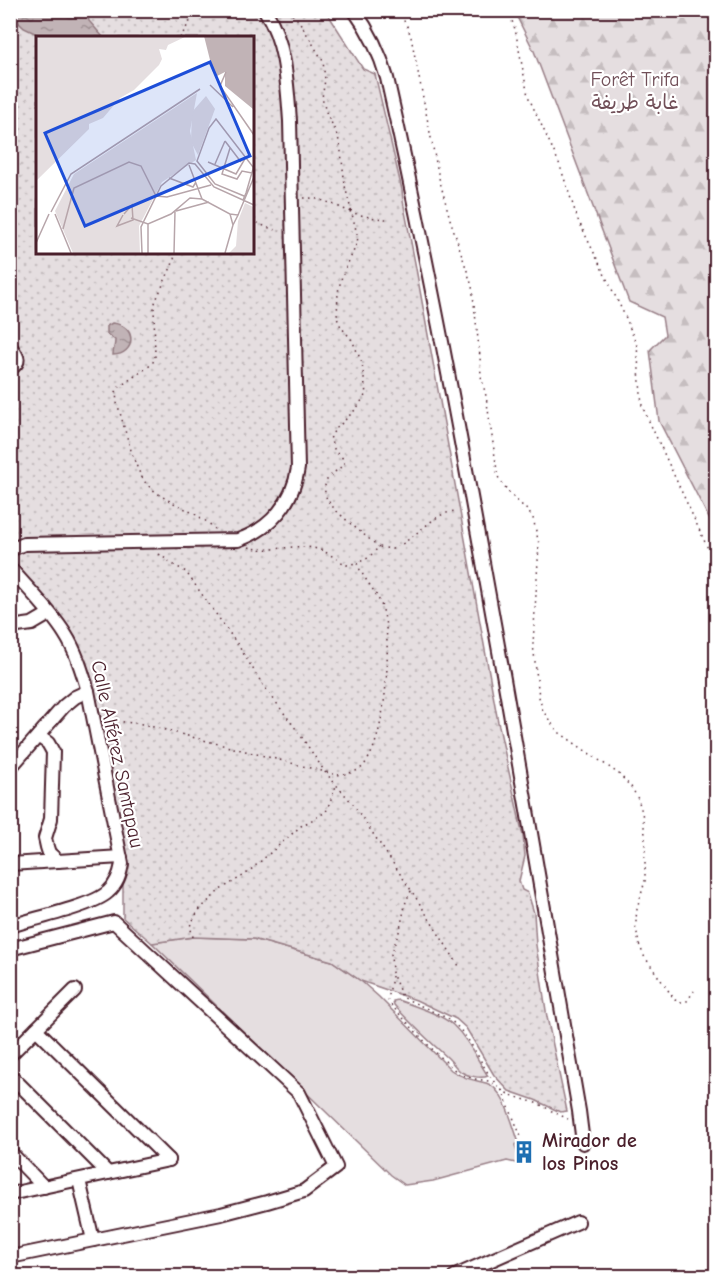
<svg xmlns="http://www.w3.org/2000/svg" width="727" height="1287" font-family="'Comic Neue','Playpen Sans Arabic',sans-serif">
	<defs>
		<pattern id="forest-firs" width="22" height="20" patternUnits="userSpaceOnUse" patternTransform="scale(1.5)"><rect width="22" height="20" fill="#e5dee0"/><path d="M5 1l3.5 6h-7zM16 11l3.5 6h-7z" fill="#c6bec0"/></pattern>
		<pattern id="park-dots" width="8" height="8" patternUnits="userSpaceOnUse" patternTransform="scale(1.5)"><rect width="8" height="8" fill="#e5dee0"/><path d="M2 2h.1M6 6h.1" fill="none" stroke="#c6bec0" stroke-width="1.8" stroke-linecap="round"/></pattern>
		<pattern id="water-ripples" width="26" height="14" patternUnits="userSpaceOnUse" patternTransform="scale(1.5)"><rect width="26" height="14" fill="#c1b3b6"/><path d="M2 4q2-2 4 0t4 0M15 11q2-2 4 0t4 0" fill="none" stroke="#9f9194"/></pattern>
	</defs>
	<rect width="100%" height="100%" fill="#fff"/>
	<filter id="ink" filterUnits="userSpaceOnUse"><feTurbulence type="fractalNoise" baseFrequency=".0167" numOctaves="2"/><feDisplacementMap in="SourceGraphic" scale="12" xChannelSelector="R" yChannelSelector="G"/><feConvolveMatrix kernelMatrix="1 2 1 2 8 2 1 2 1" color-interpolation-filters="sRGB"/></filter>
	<g filter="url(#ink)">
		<g fill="#e5dee0" stroke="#987e86" stroke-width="1.5">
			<path d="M193 937 253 939 332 961 361 981 379 997 451 1070C462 1078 473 1080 486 1083 504 1087 513 1127 519 1143L515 1145 520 1164 507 1161 433 1181 405 1185 391 1175 152 943Z"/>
			<path d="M398 1000C414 1006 441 1014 453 1025 468 1039 477 1059 488 1076 481 1079 468 1076 461 1072 456 1068 452 1062 448 1058 429 1041 411 1024 394 1005L393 1001Z"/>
		</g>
		<polygon fill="url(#forest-firs)" stroke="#987e86" stroke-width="1.5" points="514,11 716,11 716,532 659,421 650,350 665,335 662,317 629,302 534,51"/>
		<path fill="url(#park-dots)" stroke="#987e86" stroke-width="1.5" fill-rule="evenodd" d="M11 11H326L363 69 375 74 402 190 403 201 415 263 498 722 523 836 525 856 519 881 522 890 528 893 534 913 536 945 547 1017 567 1111 560 1112 535 1100 509 1091 494 1075 466 1028 456 1019 416 1000 361 981 332 961 253 939 193 937 152 943 123 918V860L87 669 75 637 11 561ZM38 38H252V252H38Z"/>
		<g fill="url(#water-ripples)" stroke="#91787e" stroke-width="1.5">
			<polygon points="17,11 86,11 89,21 103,37 43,37 24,28 19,23 16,16"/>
			<path d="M112 323C138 325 136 355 113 355 113 348 115 347 115 340L107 334V326Z"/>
		</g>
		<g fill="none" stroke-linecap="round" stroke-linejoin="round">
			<g stroke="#4a1f2b" stroke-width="16">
				<g id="minor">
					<path d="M354 10C370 32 380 53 387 78 432 277 468 478 504 679 529 823 555 967 579 1111L583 1143"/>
					<path d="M10 346C17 356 23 361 10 369"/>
					<path d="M10 550 24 544 238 540C271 529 293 502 298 468L290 121C287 82 286 44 265 10"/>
					<path d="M10 568C29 590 50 610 65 634 76 651 82 671 88 691L122 864C120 875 117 884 108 892 93 906 33 919 10 926"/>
					<polyline points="10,627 32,624 49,614"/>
					<polyline points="38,736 48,743 53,752 51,819 45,838 47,847 49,853 58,861"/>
					<polyline points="10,768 64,706 75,697 88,691"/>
					<polyline points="10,864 121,857"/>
					<polyline points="10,949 114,922 299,1093 336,1167 304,1191 267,1202 221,1214 10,1257"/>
					<polyline points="36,1029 169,1160"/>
					<polyline points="10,1055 75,990"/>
					<polyline points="10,1075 108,1173"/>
					<polyline points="10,1152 44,1187"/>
					<polyline points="79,1180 93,1240"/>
					<polyline points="10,1194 169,1160"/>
					<polyline points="455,1276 578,1222"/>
				</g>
			</g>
			<g stroke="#4a1f2b" stroke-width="1.5" stroke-dasharray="1.5 4.5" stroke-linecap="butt">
				<path d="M288 10 299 21 323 61 325 80 322 98 326 112 333 126 340 143 345 186 358 238 355 248 342 276 338 292 337 318 341 327 352 340 362 363 366 394 357 408 334 431 330 439C332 443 333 448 336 452 339 456 345 458 344 463 342 468 330 474 327 480 324 485 324 493 327 499 333 511 367 537 379 547"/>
				<polyline points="398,10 408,28 411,37 439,178 450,219 472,286 480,357 481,376 486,396 498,477 510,494 527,510 533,518 539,544 533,644 539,697 543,711 557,731 619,774 632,788 638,799 642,812 645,834 645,881 637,909 636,919 636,928 639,944 644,956 675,1000 681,1002 687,1001 694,991"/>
				<polyline points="508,10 515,29 528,96 559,163 578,220 626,318 637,346 642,406 716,566"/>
				<polyline points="180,38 197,10"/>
				<path d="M304 198C322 197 335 206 351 212 362 216 374 218 386 219"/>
				<polyline points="252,220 266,227 280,231"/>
				<path d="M176 252 173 263 156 300 154 306 155 358 152 364 148 367 119 387 116 392 117 403C124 424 133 466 145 482 150 488 157 493 163 497 181 508 200 514 215 529"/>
				<path d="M249 547C271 554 295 542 317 549 328 552 337 560 347 565L356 563"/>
				<polyline points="159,554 174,565 186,572 238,645 263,685 299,733 325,772 353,804 411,890 459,966"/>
				<path d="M106 716 115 721 142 724 337 775C345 774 353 773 360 769 387 748 393 638 382 607 376 590 363 579 357 563L368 558 379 547 392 549 404 543 433 520 443 514 454 511"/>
				<path d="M411 891 406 901 400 929 391 954 392 973 402 997 449 1019C473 1038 480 1066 499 1088 508 1097 531 1100 543 1106 551 1111 560 1115 568 1119"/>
				<polyline points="193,937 190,926 198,911 220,890 246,874 301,826 326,812 336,786"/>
				<polyline points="392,976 388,1001 391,1005 431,1048 459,1074 475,1079 489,1081 498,1087"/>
				<polyline points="502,1090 522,1139"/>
			</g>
			<use href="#minor" stroke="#fff" stroke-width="12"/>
		</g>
	</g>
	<defs>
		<g id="building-bare" transform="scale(1.8)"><path d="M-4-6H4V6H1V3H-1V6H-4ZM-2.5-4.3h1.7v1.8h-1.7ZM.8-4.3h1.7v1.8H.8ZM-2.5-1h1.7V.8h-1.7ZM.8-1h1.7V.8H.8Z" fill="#1f6fb2" stroke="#fff" stroke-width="2.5" paint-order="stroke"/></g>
	</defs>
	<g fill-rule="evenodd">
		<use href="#building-bare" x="524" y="1152"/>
	</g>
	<g text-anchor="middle" stroke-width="4.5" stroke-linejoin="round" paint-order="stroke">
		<g font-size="20" fill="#714f58" stroke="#fff">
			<text x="635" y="86">Forêt Trifa<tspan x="635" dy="23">غابة طريفة</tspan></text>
		</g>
		<g font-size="20" fill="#4a1f2b" stroke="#fff">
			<text transform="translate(118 754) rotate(78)" y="7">Calle Alférez Santapau</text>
		</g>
		<g font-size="20" font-weight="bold" fill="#4a1f2b" stroke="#fff" text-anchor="start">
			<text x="542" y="1147">Mirador de<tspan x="542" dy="23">los Pinos</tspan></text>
		</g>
	</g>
	<g transform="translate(36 36)">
		<rect width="218" height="218" fill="#fff"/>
		<path d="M170 60 179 73 162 119 155 106 156 76Z" fill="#e5dee0"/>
		<path d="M0 0H151L132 9 130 14 123 13 126 23 123 29 98 54 84 62 67 82 53 88V93L0 145Z" fill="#e5dee0"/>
		<path d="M161 57 154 95 160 124 126 146 103 190 104 217H37L19 175 38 138ZM209 167 217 171V217H193L200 210 202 185Z" fill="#e5dee0"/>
		<path d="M168 0H217V73L189 50V36L181 40 177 36Z" fill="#c1b3b6"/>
		<path fill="none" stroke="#b7a5aa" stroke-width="1.5" d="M190 36 184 50 218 99M174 49 197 71M189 105 205 126M194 112 186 138 201 143 206 135 216 137M172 126 200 138 210 121M179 128 189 105M153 129 166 163M133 142 157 151 160 146M120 160 131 161 175 149M207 164 210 157 217 133V131L180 83 173 92 161 125 179 148 208 160M140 175 173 166M15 176 35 138 164 53M19 178 35 217M194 178 202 179 197 189M87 179 81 190 97 184 96 169 88 178M202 179 218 141M95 182 112 188 135 178 154 162 166 163 194 178 197 189 189 217M27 193 38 152 93 126 105 130 120 160M0 207 13 178M106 217 105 191 125 150 153 127 159 128 178 151 218 169M112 217V188M138 217 139 175"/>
		<path fill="#1d4ed8" fill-opacity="0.15" stroke="#1d4ed8" stroke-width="3" d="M174 26 214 120 49 190 9 97Z"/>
		<rect width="218" height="218" fill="none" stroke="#4a1f2b" stroke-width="3"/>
	</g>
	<rect width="727" height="1287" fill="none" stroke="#fff" stroke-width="36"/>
	<rect x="18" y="18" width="691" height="1251" fill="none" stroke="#4a1f2b" stroke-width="2" filter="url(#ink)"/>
</svg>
